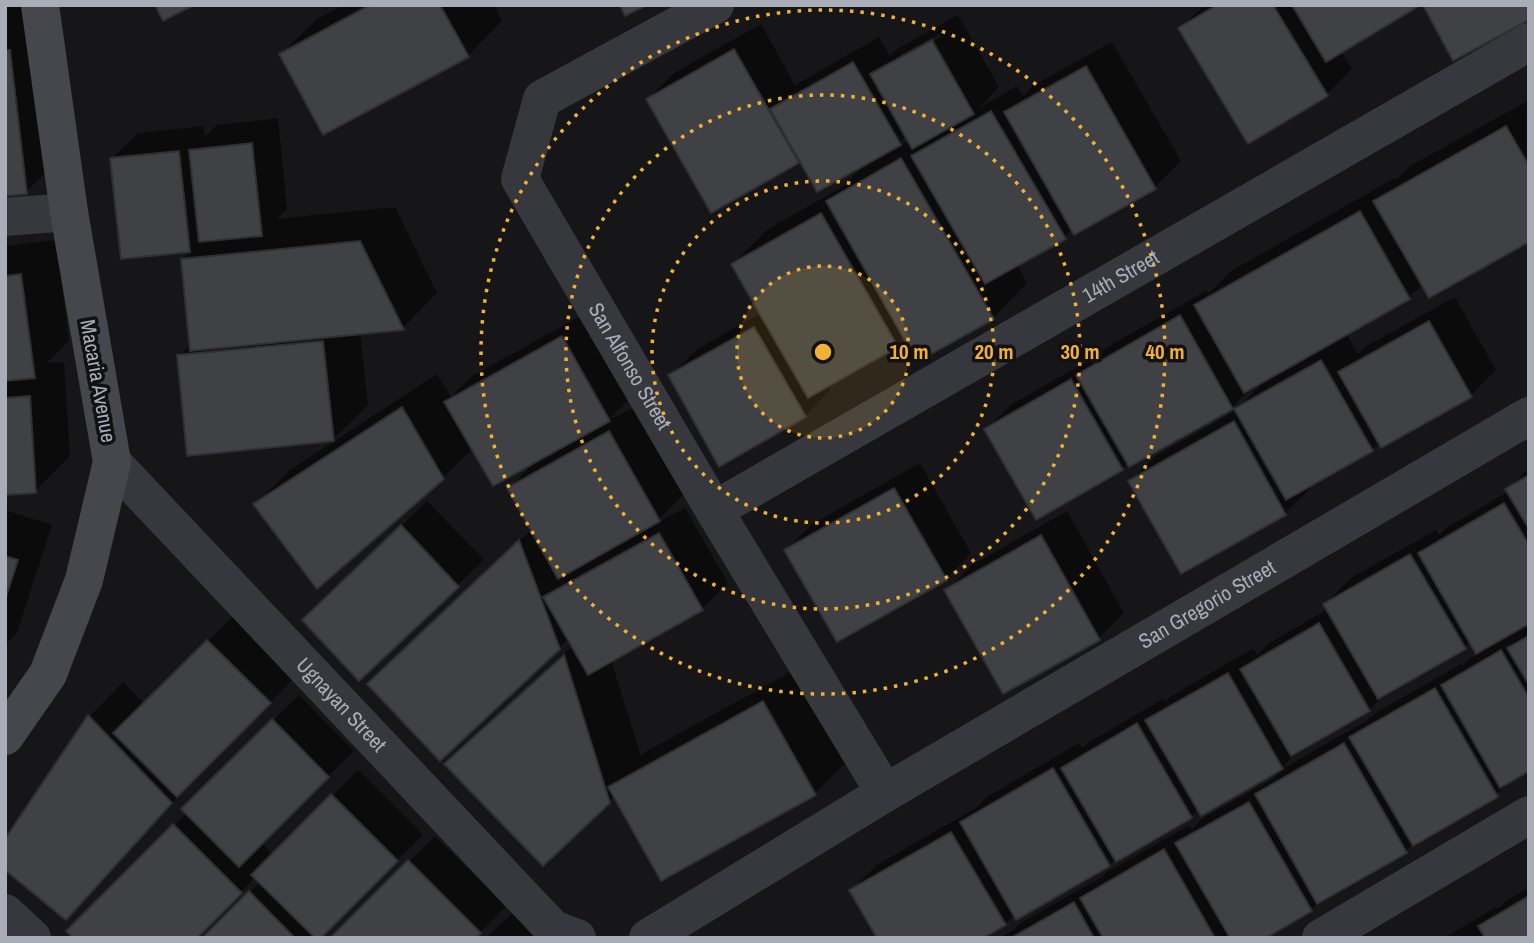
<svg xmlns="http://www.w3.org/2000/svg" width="1534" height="943" font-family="'Archivo Narrow',sans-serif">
	<rect width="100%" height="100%" fill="#161618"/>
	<g fill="#0007" fill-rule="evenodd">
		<polygon points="5,5 38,5 61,157 26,192 5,194"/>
		<polygon points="342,5 494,5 502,21 468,56 281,54 316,20"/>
		<polygon points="1204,5 1416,5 1341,51 1352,69 1327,94 1180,29"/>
		<path d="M958 15 999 87 979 108 1017 86 1023 96 1032 86 1112 42 1181 161 1155 187 1075 232 1073 229 1064 237 1017 264 1027 283 993 318 905 337 897 346 827 385 830 390 805 416 670 376 696 350 761 313 733 264 768 229 844 186 866 163 800 159 798 161 648 99 674 73 761 24 795 85 879 37 890 56 897 49ZM939 34 941 37 900 59V55ZM907 136 909 140 898 147 897 146Z"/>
		<polygon points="1529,100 1529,240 1423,284 1408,298 1346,333 1358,354 1365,347 1455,297 1496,370 1471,395 1380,442 1372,449 1309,485 1311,488 1285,513 1182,572 1130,481 1156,456 1237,410 1265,380 1255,385 1232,407 1130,465 1128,462 1122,469 986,429 1012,404 1097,356 1104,349 1206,291 1208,294 1231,271 1395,178 1396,180 1410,166"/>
		<polygon points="278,118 287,209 277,219 395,207 437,293 403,328 360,332 368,405 333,439 179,356 191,344 183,259 192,250 122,257 112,158 138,133 204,126 205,136 217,125"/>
		<polygon points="56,240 69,341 47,363 64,362 70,456 35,491 5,493 5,246"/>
		<polygon points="588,312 635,393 607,421 635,407 684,494 653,525 685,508 728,583 702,609 611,660 641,756 645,752 798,668 850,759 815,793 615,796 543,864 446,764 481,730 573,645 569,638 559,648 404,649 532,529 509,488 535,462 473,448 443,478 255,505 290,470 437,374 451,397 472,376"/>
		<polygon points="920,463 971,553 946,579 786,550 812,524"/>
		<polygon points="1529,468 1529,622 1526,624 1529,628 1529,769 1514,778 1496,795 1413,844 1406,851 1320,900 1311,910 1263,938 999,938 1015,929 1022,922 1100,878 1100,879 1107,872 1190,825 1192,829 1203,818 1273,779 1282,769 1368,720 1377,712 1461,664 1462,666 1469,659 1478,654 1471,641 1464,648 1387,692 1369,710 1301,749 1282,767 1198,809 1191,817 1116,858 1109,865 1015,914 1005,924 851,890 877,865 976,808 987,797 1079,743 1082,748 1089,742 1163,699 1165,702 1173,695 1254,648 1257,655 1268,644 1328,609 1325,604 1351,578 1436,530 1439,535 1446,528 1509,491 1508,489"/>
		<polygon points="427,501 484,560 359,679 330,594"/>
		<polygon points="5,510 52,525 17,633 5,645"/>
		<polygon points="1067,511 1124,613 1099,638 946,591 972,565"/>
		<polygon points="234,615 295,677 205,767 101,883 66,918 89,717 123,682 145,704"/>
		<polygon points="299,695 354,751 261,842 273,855 358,770 423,835 318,938 315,935 313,938 204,938 261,881 256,877 194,938 68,931 187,813 183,809"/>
		<polygon points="435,836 506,906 474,938 348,922"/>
		<polygon points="1529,887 1529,938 1444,938 1496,907 1498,909 1506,901"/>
		<polygon points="524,902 560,938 486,938"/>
	</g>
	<g fill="#404145" stroke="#303034" stroke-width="2">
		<polygon points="155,5 194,5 163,21"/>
		<polygon points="370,5 440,5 469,57 323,135 279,54"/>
		<polygon points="620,5 647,5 625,16"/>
		<polygon points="1217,5 1273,5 1328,96 1248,144 1178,28"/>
		<polygon points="1292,5 1416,5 1417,7 1326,62"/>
		<polygon points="1423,5 1526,5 1529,10 1529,20 1453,61"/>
		<polygon points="932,40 974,114 912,149 870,74"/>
		<polygon points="734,49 799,163 711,213 646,99"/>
		<polygon points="5,50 10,50 27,194 5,196"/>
		<polygon points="853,62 901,145 817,192 770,109"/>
		<polygon points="1086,66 1156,189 1074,235 1004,112"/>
		<polygon points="991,111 1066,239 985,284 911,156"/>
		<polygon points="1506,126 1529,166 1529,242 1429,298 1373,201"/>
		<polygon points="252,143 262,236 199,242 189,150"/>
		<polygon points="179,151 190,252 121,259 110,158"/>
		<polygon points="901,158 994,319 917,362 826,201"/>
		<polygon points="1360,211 1410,299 1244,393 1194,305"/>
		<polygon points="821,213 898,347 808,398 731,264"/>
		<polygon points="360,241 404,330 190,351 181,259"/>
		<polygon points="21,274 35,378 5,381 5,276"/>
		<polygon points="1180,315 1233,409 1129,467 1076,375"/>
		<polygon points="1429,321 1472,397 1381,448 1338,372"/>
		<polygon points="754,327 806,417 719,467 668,375"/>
		<polygon points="562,336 610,421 493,486 444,402"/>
		<polygon points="323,341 334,441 187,456 177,355"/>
		<polygon points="1321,360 1373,451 1286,500 1234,409"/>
		<polygon points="1071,379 1123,470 1036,520 984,429"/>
		<polygon points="30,396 36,493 5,495 5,398"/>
		<polygon points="402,407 444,479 317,589 253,504"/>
		<polygon points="1234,421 1286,515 1181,574 1128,481"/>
		<polygon points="609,431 660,521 558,579 507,488"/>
		<polygon points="1529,475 1529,529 1505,489"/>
		<polygon points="894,488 947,580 837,642 784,550"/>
		<polygon points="1504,503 1529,545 1529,624 1476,654 1418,553"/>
		<polygon points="401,525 459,587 359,681 302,620"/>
		<polygon points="659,533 703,610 588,675 543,597"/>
		<polygon points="1041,535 1100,640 1003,694 944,590"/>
		<polygon points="519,540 560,649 440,761 367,684"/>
		<polygon points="1410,554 1466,649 1378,699 1323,604"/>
		<polygon points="5,556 18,560 5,600"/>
		<polygon points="1319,623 1370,711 1291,756 1240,669"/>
		<polygon points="1529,636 1529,685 1507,648"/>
		<polygon points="207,640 271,703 177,797 113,733"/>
		<polygon points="1501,650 1529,698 1529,771 1500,788 1441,685"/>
		<polygon points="564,655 610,803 543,866 444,764"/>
		<polygon points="1228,673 1283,769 1201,816 1145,720"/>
		<polygon points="1435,688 1498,797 1413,846 1349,737"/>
		<polygon points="763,701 816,795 661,881 608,787"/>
		<polygon points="88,715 172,803 66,920 5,870 5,839"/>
		<polygon points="272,719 329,777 239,867 181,809"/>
		<polygon points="1137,723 1192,818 1116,862 1061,768"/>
		<polygon points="1344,743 1407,853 1317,904 1255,794"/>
		<polygon points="1053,768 1110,866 1016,920 960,822"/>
		<polygon points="331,794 398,861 321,938 315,938 251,875"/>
		<polygon points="1249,802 1312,911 1266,938 1230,938 1175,843"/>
		<polygon points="173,824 242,893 197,938 73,938 66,931"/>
		<polygon points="951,832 1006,925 983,938 877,938 849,890"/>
		<polygon points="1164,849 1215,938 1103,938 1080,898"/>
		<polygon points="408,860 481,933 477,938 330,938"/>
		<polygon points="249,891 295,938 202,938"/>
		<polygon points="1529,896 1529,938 1485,938 1478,926"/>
		<polygon points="1074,902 1094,938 1011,938"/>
	</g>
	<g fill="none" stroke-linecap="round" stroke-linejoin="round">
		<g stroke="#37383d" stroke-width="38">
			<path id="s1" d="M715 5 542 99 520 179 714 510 885 793"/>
			<polyline points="5,217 69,212"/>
			<path id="s2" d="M112 462 553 929 577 938"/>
			<path id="s3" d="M714 510 1529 42"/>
			<polyline points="5,913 32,938"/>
			<path id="s4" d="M648 938 885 793 1529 416"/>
			<polyline points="1321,938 1529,815"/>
		</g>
		<polyline stroke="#45474d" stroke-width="38" points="5,736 48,674 84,580 112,462 69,212 40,5"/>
	</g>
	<circle cx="823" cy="352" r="86" fill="#f2b134" fill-opacity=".12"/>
	<g fill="none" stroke="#f2b134" stroke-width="3.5" stroke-dasharray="3.5 7">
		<circle cx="823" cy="352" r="86"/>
		<circle cx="823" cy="352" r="171"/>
		<circle cx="823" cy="352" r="257"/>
		<circle cx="823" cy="352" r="342"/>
	</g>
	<g text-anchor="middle" stroke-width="7" stroke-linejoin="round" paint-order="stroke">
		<g font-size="21" fill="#a8adb8" stroke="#111113">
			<text dy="7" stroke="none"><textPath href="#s3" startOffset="469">14th Street</textPath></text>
			<text dy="7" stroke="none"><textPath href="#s1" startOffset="497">San Alfonso Street</textPath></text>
			<text transform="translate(98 381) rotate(80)" y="7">Macaria Avenue</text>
			<text dy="7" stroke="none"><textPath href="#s4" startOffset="651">San Gregorio Street</textPath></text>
			<text dy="7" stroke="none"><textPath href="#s2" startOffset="334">Ugnayan Street</textPath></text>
		</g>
	</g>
	<circle cx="823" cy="352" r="10" fill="#f2b134" stroke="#111113" stroke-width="3.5"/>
	<g font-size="21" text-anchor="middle" font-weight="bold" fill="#f2b134" stroke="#111113" stroke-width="7" stroke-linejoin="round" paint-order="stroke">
		<text x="909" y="359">10 m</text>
		<text x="994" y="359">20 m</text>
		<text x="1080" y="359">30 m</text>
		<text x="1165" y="359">40 m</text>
	</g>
	<rect width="1534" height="943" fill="none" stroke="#a8adb8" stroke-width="14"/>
</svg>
